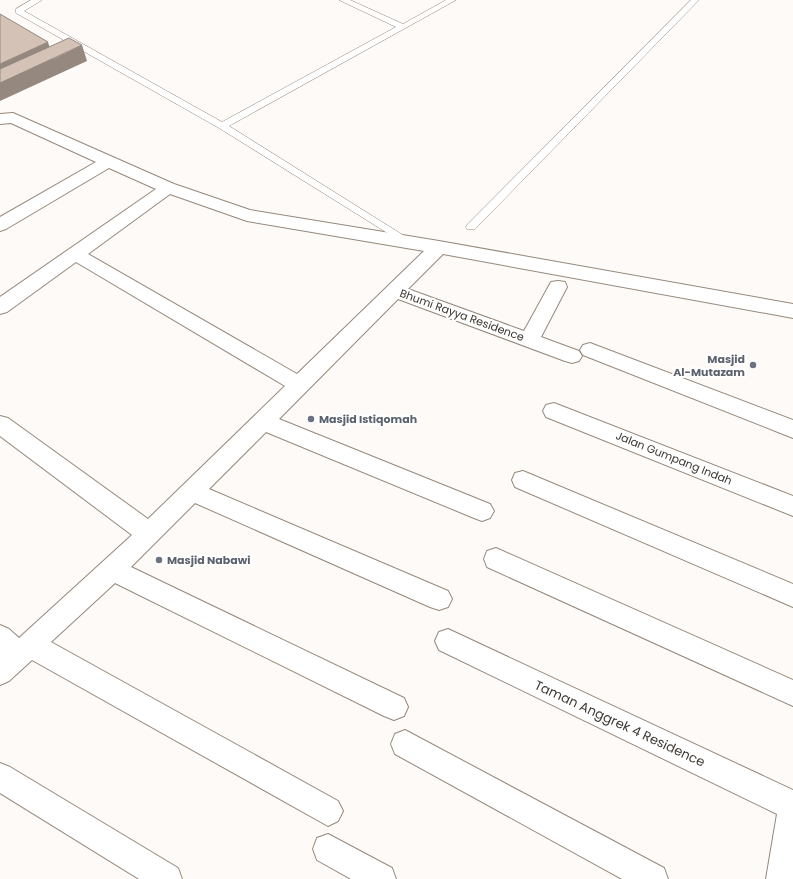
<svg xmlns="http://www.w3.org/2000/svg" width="793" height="879" font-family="Poppins,sans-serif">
	<rect width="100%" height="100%" fill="#fefaf8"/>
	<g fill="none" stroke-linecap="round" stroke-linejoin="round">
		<g stroke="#96887b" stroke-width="1">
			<g id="service">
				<polygon points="31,0 42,0 24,11 222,122 396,27 339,0 350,0 403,24 446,0 456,0 229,126 414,242 413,244 405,244 219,128 16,13 16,9"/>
				<polygon points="691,0 699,0 475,229 467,229 466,227 467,225"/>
			</g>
		</g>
		<g stroke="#96887b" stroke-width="2">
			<g id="minor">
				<path d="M13 113 174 184 250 210 439 241 793 304V318L443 254 408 289 524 331 551 282 558 281 565 282 567 287 541 337 579 351 582 356 579 361 572 363 565 361 398 299 279 419 490 504 494 511 490 518 482 521 474 518 266 432 209 489 448 591 452 599 448 607 439 610 430 607 195 503 131 567 404 698 408 707 404 716 394 720 384 716 115 583 51 642 338 801 343 811 338 821 328 826 32 660 9 681 0 685V625L9 629 19 638 132 535 0 436V416L8 418 148 519 285 386 76 262 7 312 0 314V297L156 189 109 168 6 229 0 231V217L96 162 11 123 0 124V114ZM170 194 247 221 424 251 297 374 88 254Z"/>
				<polygon points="590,343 793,420 793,438 583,355 580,350 583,345"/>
				<polygon points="554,403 793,496 793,516 546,417 543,411 546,405"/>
				<polygon points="523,471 793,584 793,607 515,487 512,480 515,473"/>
				<polygon points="496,548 793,680 793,706 487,567 484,559 487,551"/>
				<polygon points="448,629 793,790 793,879 766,879 777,814 439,650 435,641 439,632"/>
				<polygon points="405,730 664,868 668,879 622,879 395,754 391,744 395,734"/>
				<polygon points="0,763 10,767 178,868 182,879 139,879 0,793"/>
				<polygon points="328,834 392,868 396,879 351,879 317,860 313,849 317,838"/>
			</g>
		</g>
		<use href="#service" fill="#fff" fill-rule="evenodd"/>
		<use href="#minor" fill="#fff" fill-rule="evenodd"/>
	</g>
	<polygon fill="#94887f" points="48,42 53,59 82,45 87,61 0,101 0,64"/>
	<g fill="#d4c2b6" stroke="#94887f">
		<polygon points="0,14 48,42 0,64"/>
		<polygon points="69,38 82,45 0,83 0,69"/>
	</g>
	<g fill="#6b7280" stroke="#fff" stroke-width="1.5">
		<circle cx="753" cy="365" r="4"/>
		<circle cx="311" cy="419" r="4"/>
		<circle cx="159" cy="560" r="4"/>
	</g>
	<g text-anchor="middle" stroke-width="4" stroke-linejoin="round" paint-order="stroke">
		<g font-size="11" fill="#3d3732" stroke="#fff">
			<text transform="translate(462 315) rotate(20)" y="4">Bhumi Rayya Residence</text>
			<text transform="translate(674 458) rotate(22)" y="4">Jalan Gumpang Indah</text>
		</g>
		<g font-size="11" font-weight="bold" fill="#5b616d" stroke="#fff" text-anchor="start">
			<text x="745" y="363" text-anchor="end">Masjid<tspan x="745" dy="13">Al-Mutazam</tspan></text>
			<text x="319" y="423">Masjid Istiqomah</text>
			<text x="167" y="564">Masjid Nabawi</text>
		</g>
		<g font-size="13" fill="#3d3732" stroke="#fff">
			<text transform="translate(620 723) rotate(25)" y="5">Taman Anggrek 4 Residence</text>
		</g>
	</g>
</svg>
